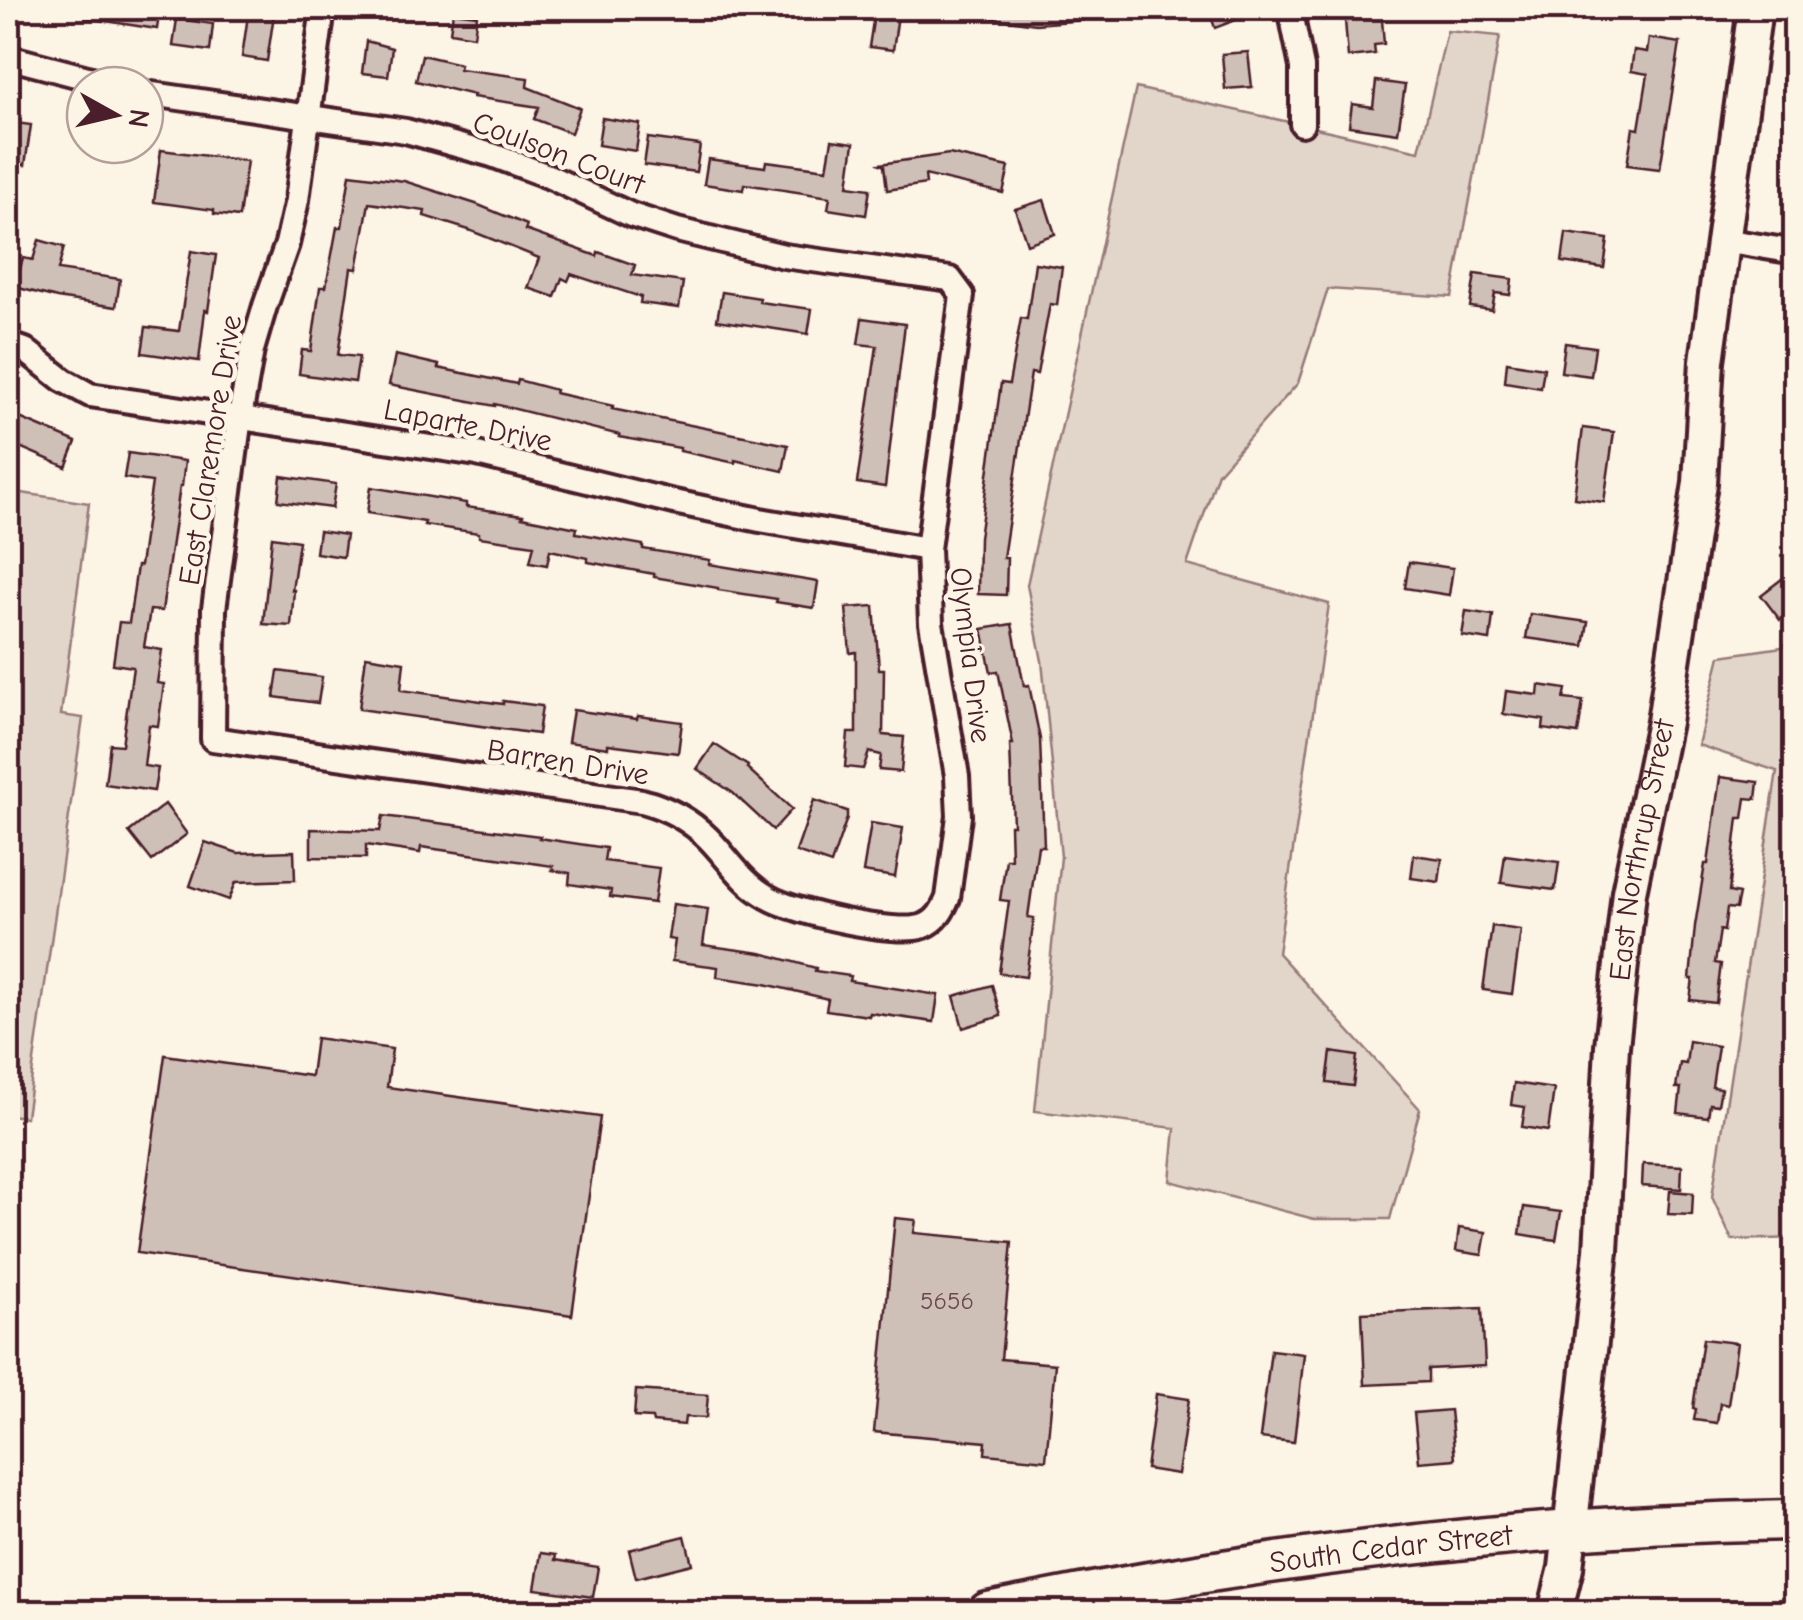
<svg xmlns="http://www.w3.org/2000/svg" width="1803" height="1620" font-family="'Comic Neue',sans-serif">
	<rect width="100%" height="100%" fill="#fcf5e5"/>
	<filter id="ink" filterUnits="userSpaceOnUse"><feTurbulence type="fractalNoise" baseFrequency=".01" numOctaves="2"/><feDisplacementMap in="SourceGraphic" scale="20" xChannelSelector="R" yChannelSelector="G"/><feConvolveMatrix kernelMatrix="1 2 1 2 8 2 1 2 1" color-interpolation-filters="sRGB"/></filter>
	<g filter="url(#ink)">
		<g fill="#e2d5ca" stroke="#967a7a" stroke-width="2.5">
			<polygon points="1447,31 1500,36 1452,297 1328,289 1298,383 1218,473 1187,565 1329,604 1278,953 1420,1109 1390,1219 1314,1219 1170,1181 1175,1128 1035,1111 1061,857 1042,661 1027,585 1136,88 1419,151"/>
			<polygon points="8,491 89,503 61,715 83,718 26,1117 8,1115"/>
			<polygon points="1795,635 1795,1238 1732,1240 1712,1197 1777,771 1698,745 1720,656 1782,647"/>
		</g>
		<g fill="#cfc0b7" stroke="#4a1f2b" stroke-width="2.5">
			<polygon points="87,8 160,8 157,29 86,18"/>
			<polygon points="249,8 275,8 267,61 242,57"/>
			<polygon points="875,8 899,8 893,50 869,47"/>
			<polygon points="993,8 1083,8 1083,20 1036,24 992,18"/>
			<polygon points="1208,8 1265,8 1265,9 1215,28"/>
			<polygon points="1344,8 1381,8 1384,44 1374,45 1375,54 1348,57"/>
			<polygon points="453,12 477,15 474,36 450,32"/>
			<polygon points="177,19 213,24 210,51 173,46"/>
			<polygon points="1649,38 1680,43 1660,169 1627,165 1633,128 1639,129 1648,74 1631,71 1634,50 1647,52"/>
			<polygon points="366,41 392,48 388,76 362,73"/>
			<polygon points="1248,52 1252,87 1225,89 1222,54"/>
			<polygon points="422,55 460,64 459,69 528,78 527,87 580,108 571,133 534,119 539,107 473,97 474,95 416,81"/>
			<polygon points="1376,81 1405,85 1398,133 1349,126 1352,104 1373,107"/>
			<polygon points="602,118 640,124 636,151 598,145"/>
			<polygon points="8,122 31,125 25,165 8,163"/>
			<polygon points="648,138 700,145 696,172 644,165"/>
			<polygon points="832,140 854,143 848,186 870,189 866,215 828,209 830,197 744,184 743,190 704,184 708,159 765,167 766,161 827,169"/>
			<polygon points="161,150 247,161 239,217 214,214 214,210 154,202"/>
			<polygon points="949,154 1009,167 1003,193 925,175 926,184 887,190 884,166 880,164"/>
			<polygon points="350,174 404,181 476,204 527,225 525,230 597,256 598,252 635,265 632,275 683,282 679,308 640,303 641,297 571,274 568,281 562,278 555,297 528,288 539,258 469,230 424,216 425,211 369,203 357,269 351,268 338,355 359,357 355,382 299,374 302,350 311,351 320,287 326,287 337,227 342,227"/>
			<polygon points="1044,200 1055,234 1027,244 1015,209"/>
			<polygon points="1566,233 1608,239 1604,268 1562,262"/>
			<polygon points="39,240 64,247 58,270 120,279 116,307 57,298 15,287 23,258 33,260"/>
			<polygon points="191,251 216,255 208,311 205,310 199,361 142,353 146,327 179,331"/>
			<polygon points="1035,263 1062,267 1057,305 1050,304 1037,374 1031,373 1003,558 1007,558 1006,595 978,594 979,538 1001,383 1009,384 1021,318 1027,319"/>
			<polygon points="1475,274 1512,279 1510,295 1495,293 1492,310 1470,307"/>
			<polygon points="722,292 760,298 759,302 812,309 808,334 717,320"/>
			<polygon points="862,318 905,324 885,487 857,483 877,346 858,344"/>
			<polygon points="1565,343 1595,347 1591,376 1561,372"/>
			<polygon points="395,355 439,365 438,368 517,384 518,380 556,390 555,393 613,406 612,409 788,445 783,471 735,460 735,463 680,451 680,448 619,437 620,435 495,404 495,406 389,385"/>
			<polygon points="1507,362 1544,368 1541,388 1505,382"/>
			<polygon points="8,413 76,442 66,467 8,442"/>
			<polygon points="1583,428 1614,432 1604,502 1574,498"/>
			<polygon points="128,453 185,461 182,486 180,486 162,611 150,610 144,647 162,650 157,683 164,684 158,726 149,725 144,766 158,768 154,791 105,784 110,744 122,745 133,667 113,664 119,622 129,623 137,566 140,566 152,482 124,478"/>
			<polygon points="281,476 336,484 332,508 278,501"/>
			<polygon points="371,487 466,503 466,507 523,515 522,517 577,528 576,533 643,545 643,549 710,560 709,564 818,582 814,608 776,602 777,599 718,590 718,588 654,577 654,574 588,562 588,558 550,550 547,565 530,562 534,545 479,537 479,533 424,525 425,522 367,513"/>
			<polygon points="319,531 346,535 343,557 316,553"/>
			<polygon points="272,537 299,541 292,590 294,590 291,626 263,624"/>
			<polygon points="1409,562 1453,568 1449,595 1405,588"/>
			<polygon points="1796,568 1796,608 1780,620 1761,595"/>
			<polygon points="874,606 879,669 884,669 883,735 904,737 901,772 879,770 881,755 869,752 863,769 845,767 848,733 856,733 856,652 850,653 846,608"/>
			<polygon points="1466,611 1493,615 1490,640 1462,636"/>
			<polygon points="1530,614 1588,622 1584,646 1526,638"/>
			<polygon points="1012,624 1024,686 1029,685 1040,739 1042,793 1044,846 1038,846 1028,917 1034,918 1026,977 999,973 1009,901 1000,900 1006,859 1011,859 1010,825 1013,825 1010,744 1013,744 998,671 991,672 982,629"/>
			<polygon points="366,656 404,662 401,690 503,704 503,701 542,706 538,734 359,709"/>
			<polygon points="278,671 322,677 318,703 274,697"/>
			<polygon points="1539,685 1566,689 1564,699 1583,701 1578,734 1543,729 1544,720 1503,714 1506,691 1538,695"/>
			<polygon points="573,710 637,719 638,716 682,722 678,753 608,744 608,748 568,742"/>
			<polygon points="714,744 748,766 747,768 792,809 773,830 733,793 697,769"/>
			<polygon points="1720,777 1758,782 1756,799 1746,798 1743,818 1738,818 1729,892 1739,894 1736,909 1727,908 1724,931 1720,930 1715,963 1721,964 1716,1003 1690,1000 1693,979 1690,979 1695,926 1705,864 1708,864"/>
			<polygon points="814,800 847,811 847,818 831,864 796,852"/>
			<polygon points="165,804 187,834 152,861 129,832"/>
			<polygon points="383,816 540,836 539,838 606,848 604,861 659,868 654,903 610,897 611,890 569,884 570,873 552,870 553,866 421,847 420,853 366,845 366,858 311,857 311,829 380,831"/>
			<polygon points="871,823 903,828 895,877 863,872"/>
			<polygon points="205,842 238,853 294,851 295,880 236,882 229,900 190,886"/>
			<polygon points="1414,855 1442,859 1439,882 1411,878"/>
			<polygon points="1505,855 1559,862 1555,890 1501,883"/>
			<polygon points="673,904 708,909 703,945 761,953 816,968 815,971 850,976 849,981 938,995 934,1022 870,1013 869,1016 826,1010 828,999 765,984 717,977 718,967 672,961 675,940 668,939"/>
			<polygon points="1492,926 1521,930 1512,994 1483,990"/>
			<polygon points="992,985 1001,1016 963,1028 954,996"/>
			<polygon points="316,1038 392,1049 387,1087 600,1117 572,1315 137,1253 165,1055 311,1076"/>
			<polygon points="1689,1041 1718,1046 1712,1087 1721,1088 1718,1105 1710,1104 1708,1117 1678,1113 1681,1088 1676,1088 1680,1063 1686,1064"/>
			<polygon points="1331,1052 1357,1056 1353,1086 1327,1083"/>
			<polygon points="1514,1083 1554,1089 1548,1131 1522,1127 1525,1107 1511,1105"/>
			<polygon points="1643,1164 1682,1166 1681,1189 1642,1186"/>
			<polygon points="1670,1191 1693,1193 1692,1215 1668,1214"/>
			<polygon points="1524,1207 1561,1212 1556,1240 1520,1234"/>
			<polygon points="895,1218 916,1220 914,1233 1012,1242 1001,1359 1055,1364 1046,1460 985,1454 986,1442 874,1432"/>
			<polygon points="1459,1228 1486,1232 1482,1255 1456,1251"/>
			<polygon points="1482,1308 1485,1366 1428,1369 1428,1382 1365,1385 1362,1313"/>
			<polygon points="1703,1339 1737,1343 1728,1405 1720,1403 1717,1423 1694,1420 1696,1409 1693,1408"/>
			<polygon points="1271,1350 1304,1354 1294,1442 1260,1438"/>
			<polygon points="636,1390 708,1395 706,1418 685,1417 684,1425 653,1422 652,1418 634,1417"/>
			<polygon points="1156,1394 1189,1399 1178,1474 1146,1469"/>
			<polygon points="1450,1410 1455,1459 1419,1462 1414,1413"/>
			<polygon points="685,1536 692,1564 636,1578 629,1550"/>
			<polygon points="541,1553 556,1555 555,1560 598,1567 593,1597 535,1589"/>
		</g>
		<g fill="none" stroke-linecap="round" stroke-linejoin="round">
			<g stroke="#4a1f2b" stroke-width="30">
				<g id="street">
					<polyline points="1290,8 1302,67 1302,124"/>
					<polyline points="8,57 114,85"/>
					<path d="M145 93 406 131 492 155 548 176 631 215 677 230 784 256 950 279 962 295 928 549 931 623 957 776 959 816 948 898C943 910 937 921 924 926 897 936 794 913 768 897 742 883 728 858 708 838 689 819 668 808 642 801L213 739 214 609 240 417 252 350 265 306 287 244 297 200 323 8"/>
					<polyline points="1723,240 1796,252"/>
					<polyline points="8,344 25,350 63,380 90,395 477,454 674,502 760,520 928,549"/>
				</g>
			</g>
			<g stroke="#4a1f2b" stroke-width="40">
				<g id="secondary">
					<path id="s1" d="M1555 1612 1566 1568 1601 1251 1612 1046 1629 892 1664 722 1700 483 1707 361 1755 8"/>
				</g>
			</g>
			<g stroke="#4a1f2b" stroke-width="45">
				<g id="primary">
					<path id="s2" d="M988 1612C1254 1558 1523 1524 1796 1520"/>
				</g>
			</g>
			<use href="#street" stroke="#fcf5e5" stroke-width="22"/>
			<use href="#secondary" stroke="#fcf5e5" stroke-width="32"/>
			<use href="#primary" stroke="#fcf5e5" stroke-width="38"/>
		</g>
	</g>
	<g text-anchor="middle" stroke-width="9" stroke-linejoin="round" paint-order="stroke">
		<g font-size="25" fill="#6b474e">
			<text x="947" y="1309">5656</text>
		</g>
		<g font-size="30" fill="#4a1f2b" stroke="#fcf5e5">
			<text transform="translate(559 153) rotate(21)" y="10">Coulson Court</text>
			<text transform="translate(468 425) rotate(11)" y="10">Laparte Drive</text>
			<text transform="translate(210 450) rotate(-81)" y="10">East Claremore Drive</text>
			<text transform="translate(971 655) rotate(83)" y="10">Olympia Drive</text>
			<text transform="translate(568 762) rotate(9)" y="10">Barren Drive</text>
			<text dy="10" stroke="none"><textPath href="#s1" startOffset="768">East Northrup Street</textPath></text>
			<text dy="10" stroke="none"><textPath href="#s2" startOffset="408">South Cedar Street</textPath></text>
		</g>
	</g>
	<rect width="1803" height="1620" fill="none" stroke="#fcf5e5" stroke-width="40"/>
	<rect x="20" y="20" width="1763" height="1580" fill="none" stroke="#4a1f2b" stroke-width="4" filter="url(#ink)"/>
	<g transform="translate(115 115) rotate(98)"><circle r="48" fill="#fcf5e5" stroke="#b59f9b" stroke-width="2.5"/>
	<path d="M0-8L18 38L0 25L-18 38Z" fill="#4a1f2b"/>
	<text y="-15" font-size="28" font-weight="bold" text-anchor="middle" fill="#4a1f2b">N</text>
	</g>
</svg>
